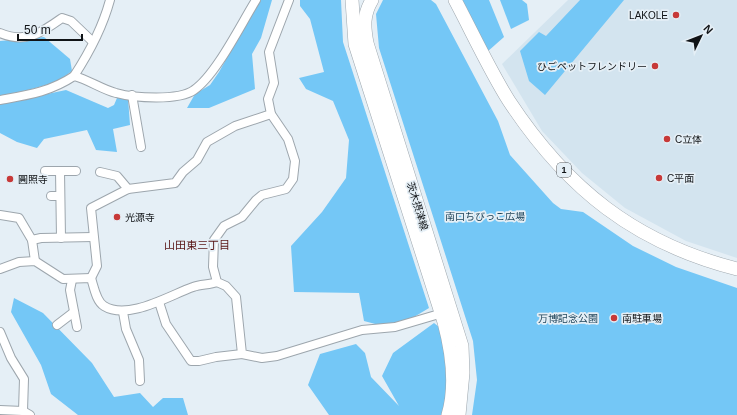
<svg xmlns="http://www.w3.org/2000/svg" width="737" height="415" font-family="Helvetica,'Noto Sans JP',sans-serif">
	<rect width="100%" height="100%" fill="#e5eff6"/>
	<polygon fill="#d3e4ef" points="568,0 737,0 737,258 686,241 625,208 582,173 542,131 502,64"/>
	<g fill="#74c7f6">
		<polygon points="259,0 272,0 261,38 252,54 255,89 209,108 187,108 195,94 210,85 219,72"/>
		<polygon points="300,0 341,0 343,42 429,308 394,329 364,321 359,293 294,292 291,246 322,212 346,178 349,140 333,101 306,89 299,78 324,72 310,19 300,6"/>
		<polygon points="383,0 431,0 436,4 498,121 510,155 553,203 561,209 583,212 633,246 676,267 737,288 737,415 472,415 477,380 473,341 379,48 376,14"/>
		<polygon points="461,0 489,0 504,37 487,52"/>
		<polygon points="500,0 522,0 527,4 529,20 511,29"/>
		<polygon points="580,0 624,0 545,95 529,81 520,51 539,32 546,36"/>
		<polygon points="44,37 70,59 72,71 57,82 28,90 0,96 0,41"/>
		<polygon points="66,90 108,108 114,105 117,98 128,98 130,125 113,129 117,152 96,150 87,130 44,139 37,148 17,142 0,133 0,104"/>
		<polygon points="14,298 43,313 92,363 114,397 140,393 153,407 163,398 183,398 188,415 78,415 51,394 41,365 11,312"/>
		<polygon points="434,323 443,330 448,385 442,415 329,415 308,385 320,354 356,344 365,353 371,377 399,406 382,376 393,353"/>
	</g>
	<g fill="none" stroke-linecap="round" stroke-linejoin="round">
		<g stroke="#9da6ad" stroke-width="10">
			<g id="minor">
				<polyline points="289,0 269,52 274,83 268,99 271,114 288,139 295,161 293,179 286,189 262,195 256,200 242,217 224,226 214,240 213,267 217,282 226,286 236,297 242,354 262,358 277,356 362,330 395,327 446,312"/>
				<path d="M0 33C26 44 41 33 62 18L71 21 93 42"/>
				<path d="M74 76C89 53 103 26 110 0"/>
				<polyline points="132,95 141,147"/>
				<path d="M0 100C28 95 50 92 74 76 89 80 103 90 116 93 134 98 179 101 194 90 216 75 241 24 256 0"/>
				<polyline points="45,171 76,171"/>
				<polyline points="60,171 61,238"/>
				<polyline points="100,172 117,176 128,189"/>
				<polyline points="51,196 60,196"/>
				<polyline points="0,215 19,218 32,240 35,261"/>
				<polyline points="32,240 41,238 93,237"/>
				<path d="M0 269 19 262 35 261 63 279 91 278C94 287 96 301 104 306 128 321 170 295 193 287 201 284 209 285 217 282"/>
				<polyline points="91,278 97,266 91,208 128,189 175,183 183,172 197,160 207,142 235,126 271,114"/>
				<polyline points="72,280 70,290 77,327"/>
				<polyline points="159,302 166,324 191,361 199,361 216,357 242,354"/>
				<polyline points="123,312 126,329 139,360 140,381"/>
				<polyline points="57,325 74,312"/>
				<polyline points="0,332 11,358 24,379 23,411"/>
				<polyline points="0,410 23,411 30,415"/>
			</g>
		</g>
		<g stroke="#9da6ad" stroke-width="14">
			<g id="primary">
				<path d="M352 0 355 44 444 322C452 352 457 385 448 415"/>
				<path d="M372 0C363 15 364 27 367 43L462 346 463 373 459 415"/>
				<path d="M455 0C472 32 490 71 509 101 567 189 635 243 737 269"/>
			</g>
		</g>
		<use href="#minor" stroke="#fff" stroke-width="8"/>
		<use href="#primary" stroke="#fff" stroke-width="13"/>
	</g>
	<g fill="#c73938" stroke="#e5eff6" stroke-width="1.5">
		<circle cx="676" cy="15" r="4"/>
		<circle cx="655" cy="66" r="4"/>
		<circle cx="667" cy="139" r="4"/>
		<circle cx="659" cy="178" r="4"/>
		<circle cx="10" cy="179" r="4"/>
		<circle cx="117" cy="217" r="4"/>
		<circle cx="614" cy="318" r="4"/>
	</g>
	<g text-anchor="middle" stroke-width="3.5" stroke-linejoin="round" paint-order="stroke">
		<rect fill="#e5eff6" stroke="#505559" stroke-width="1" x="557" y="163" width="14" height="14" rx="3"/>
		<g font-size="9" font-weight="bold" fill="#101316">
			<text x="564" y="173">1</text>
		</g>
		<g font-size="10" fill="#101316" stroke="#e5eff6" text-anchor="start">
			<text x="668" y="19" text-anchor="end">LAKOLE</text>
			<text x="647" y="70" text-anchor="end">ひごペットフレンドリー</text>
			<text x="675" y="143">C立体</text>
			<text x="667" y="182">C平面</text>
			<text x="18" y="183">圓照寺</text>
			<text x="125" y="221">光源寺</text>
			<text x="622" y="322">南駐車場</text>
		</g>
		<g font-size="10" fill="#101316" stroke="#e5eff6">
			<text transform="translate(418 206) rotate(73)" y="4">茨木摂津線</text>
		</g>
		<g font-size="10" fill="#20455a" stroke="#e5eff6">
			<text x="485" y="220">南口ちびっこ広場</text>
			<text x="568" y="322">万博記念公園</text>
		</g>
		<g font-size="11" fill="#591515" stroke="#e5eff6">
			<text x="197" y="249">山田東三丁目</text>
		</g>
	</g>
	<g transform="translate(701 36) rotate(47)" stroke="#e5eff6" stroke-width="3" paint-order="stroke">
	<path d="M0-3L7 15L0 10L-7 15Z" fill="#101316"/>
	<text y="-6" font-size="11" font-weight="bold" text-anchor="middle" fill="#101316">N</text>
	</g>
	<path d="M18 34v6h64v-6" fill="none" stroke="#101316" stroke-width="2"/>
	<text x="24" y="34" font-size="12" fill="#101316" stroke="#e5eff6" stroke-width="3" paint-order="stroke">50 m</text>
</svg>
